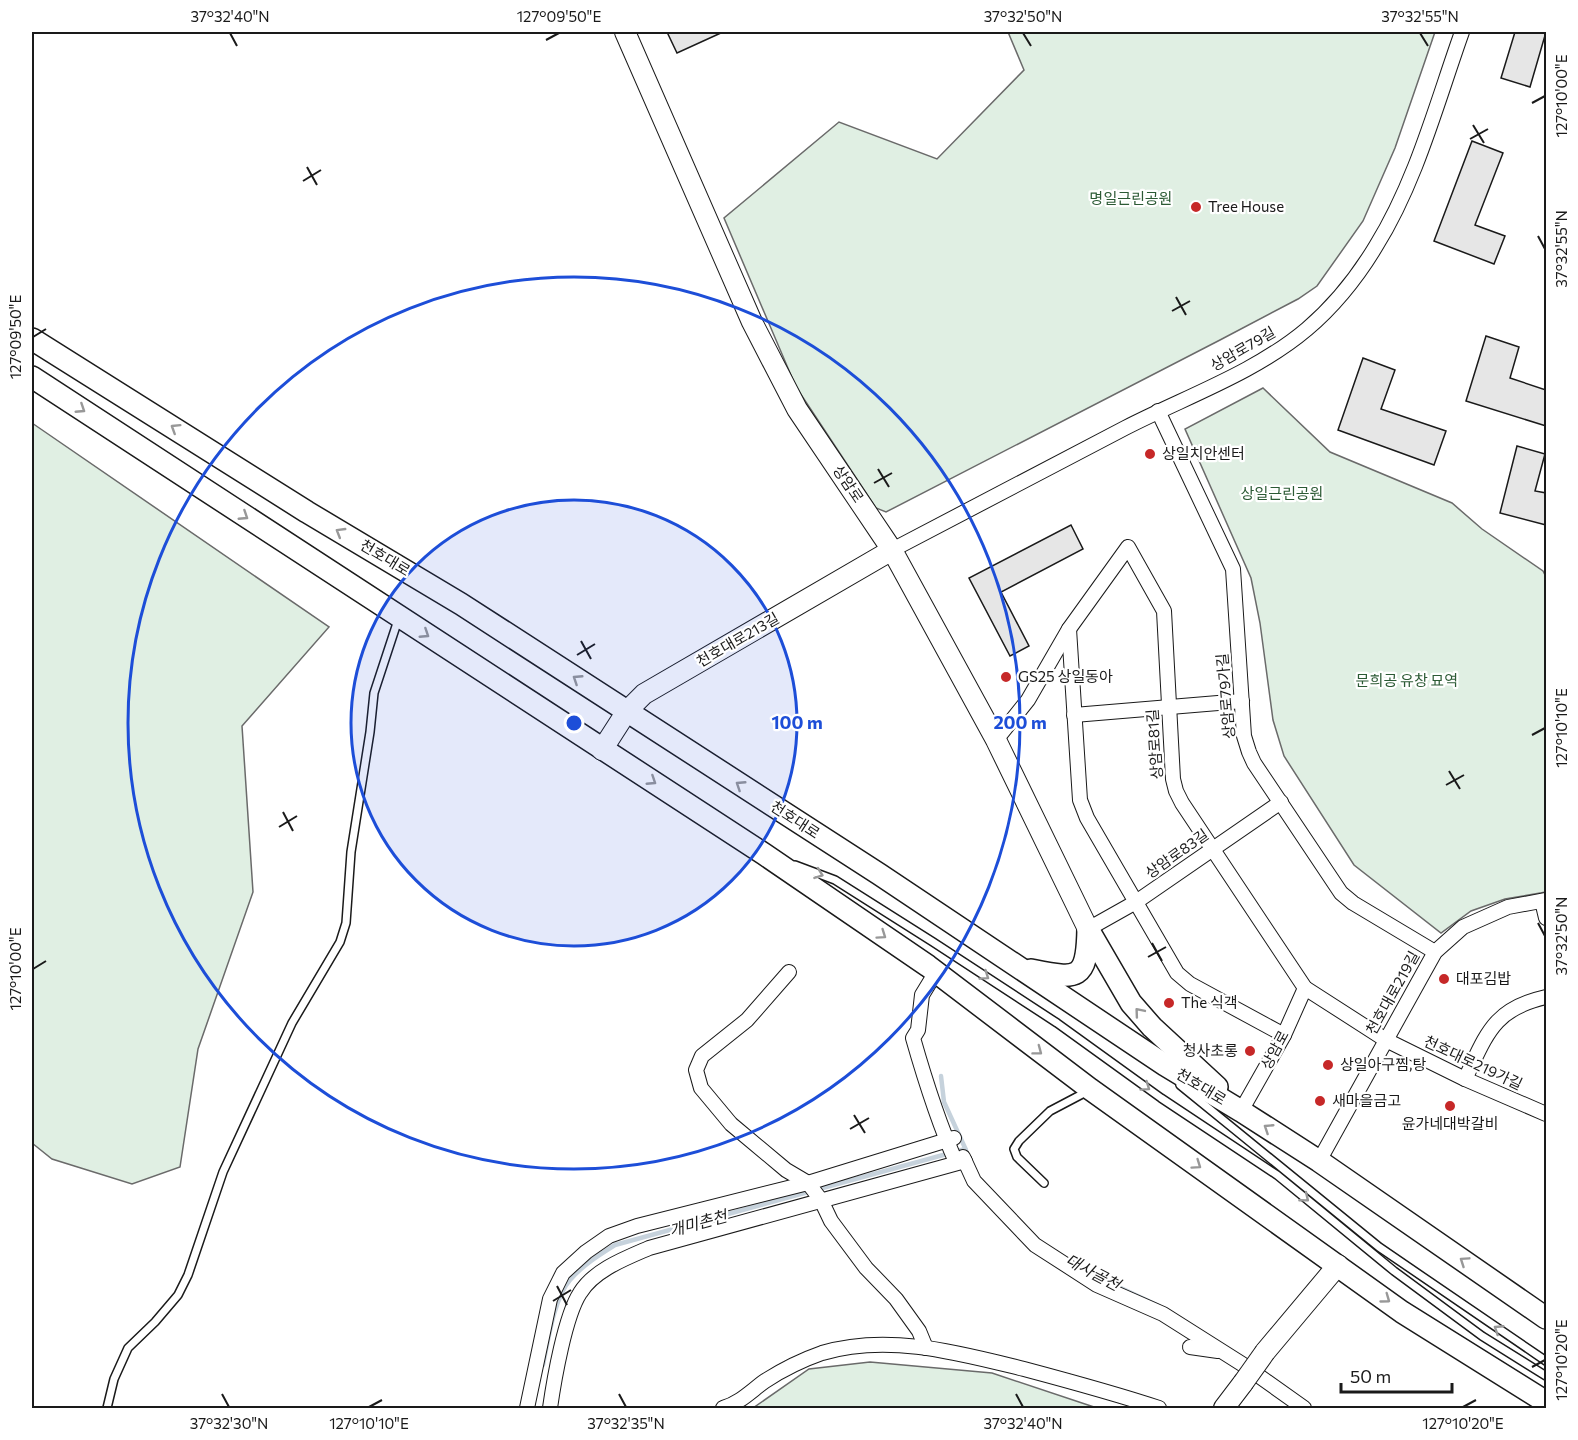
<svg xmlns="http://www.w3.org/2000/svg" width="1578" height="1440" font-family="Commissioner,'Noto Sans KR',sans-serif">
	<rect width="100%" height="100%" fill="#fff"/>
	<g fill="#e0efe3" stroke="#6a6a6a" stroke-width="1.5">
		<polygon points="1008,32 1435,32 1395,148 1363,221 1317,286 1298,299 1220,340 886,512 876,508 796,387 724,218 839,122 937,159 1024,70"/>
		<polygon points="1263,388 1330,452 1452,503 1482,529 1543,571 1546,577 1546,892 1505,899 1471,911 1441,933 1354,865 1284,756 1273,720 1260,623 1251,578 1185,429"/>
		<polygon points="32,423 329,627 242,726 253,892 198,1049 180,1167 132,1184 52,1159 32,1143"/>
		<polygon points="870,1362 992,1373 1097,1408 753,1408 809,1369"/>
	</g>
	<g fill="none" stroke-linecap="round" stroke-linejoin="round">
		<g stroke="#c6d2dc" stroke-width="4.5">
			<polyline points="941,1076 944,1102 966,1150"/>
			<polyline points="1091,1274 1159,1306"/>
			<path d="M543 1365C548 1341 554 1298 570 1280 583 1265 599 1255 615 1245L965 1149"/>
		</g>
	</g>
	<g fill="#e6e6e6" stroke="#1a1a1a" stroke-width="1.5">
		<polygon points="667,32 723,32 677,53"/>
		<polygon points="1515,32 1546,32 1530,87 1501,78"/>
		<polygon points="1472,141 1503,153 1475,225 1505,236 1494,264 1434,241"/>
		<polygon points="1486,336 1519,347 1510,378 1546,390 1546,426 1466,401"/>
		<polygon points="1363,358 1395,370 1381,409 1446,431 1434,465 1338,430"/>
		<polygon points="1517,446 1545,454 1535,491 1546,493 1546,525 1500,513"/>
		<polygon points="1071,525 1083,549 1001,592 1029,646 1010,656 969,578"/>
	</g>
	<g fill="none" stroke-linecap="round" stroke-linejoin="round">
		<g stroke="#1a1a1a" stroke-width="10">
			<g id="lane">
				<polyline points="795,865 835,880 933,942 1057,1023 1161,1098 1277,1175 1394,1271 1482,1336 1546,1376"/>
				<polyline points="1180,1085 1379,1247 1546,1361"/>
				<polyline points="1044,1183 1017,1157 1014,1149 1019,1141 1050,1111 1088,1091"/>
				<polyline points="107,1408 114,1379 128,1348 155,1322 178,1295 188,1275 223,1172 292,1023 340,942 346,923 351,852 370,732 374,693 398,620"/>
			</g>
		</g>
		<g stroke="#1a1a1a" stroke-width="16">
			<g id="street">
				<polyline points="1158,411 1233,569 1244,736 1249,752 1254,763 1341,893 1353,903 1435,952"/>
				<path d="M892 550C969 509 1047 469 1125 428 1185 397 1255 373 1307 329 1334 306 1358 276 1376 246 1416 182 1437 102 1462 32"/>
				<polyline points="1069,629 1080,800 1087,818 1177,973 1190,984 1284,1035"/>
				<polyline points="1074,715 1242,701"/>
				<polyline points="996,740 1028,700 1069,629 1128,547 1164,611 1173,779 1176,791 1182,803 1305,988 1386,1040 1465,1079 1546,1114"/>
				<polyline points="1542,901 1546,918"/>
				<polyline points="1088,929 1136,902 1281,802"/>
				<polyline points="789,972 747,1020 702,1056 696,1070 701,1088 731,1124 786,1170 808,1183 821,1200 831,1221 866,1268 896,1299 919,1331 926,1348"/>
				<path d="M936 972 922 995 918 1030 913 1038C925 1080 938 1122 956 1162"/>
				<path d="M1465 1079C1487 1034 1493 1009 1546 997"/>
				<polyline points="1241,1111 1284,1035 1305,988"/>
				<polyline points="963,1157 974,1181 1035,1245 1097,1285 1163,1314 1242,1364 1304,1408"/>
				<polyline points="1319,1161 1435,952 1463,927 1508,907 1546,900"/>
				<polyline points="1190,1347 1218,1351"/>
				<polyline points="527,1408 550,1299 563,1273 586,1252 609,1236 637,1226 808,1183 954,1138"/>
				<path d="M550 1408C554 1380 565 1316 580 1293 594 1270 626 1258 649 1248L965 1161"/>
				<path d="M723 1408C740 1403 751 1391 765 1381 782 1370 802 1360 822 1353 888 1333 959 1353 1024 1369 1069 1381 1114 1393 1159 1408"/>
			</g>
		</g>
		<g stroke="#1a1a1a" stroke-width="22">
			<g id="secondary">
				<polyline points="625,32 752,322 797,409 892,550 996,740 1088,929"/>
				<polyline points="602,750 627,711 644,694 892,550"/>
				<polyline points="1265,1352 1338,1265"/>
				<polyline points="1224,1408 1243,1383"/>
			</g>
		</g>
		<g stroke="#1a1a1a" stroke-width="24">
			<g id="primary">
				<polyline points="32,339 307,512 461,604 879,874 1165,1065 1241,1111 1319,1161 1546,1318"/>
				<polyline points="32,377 764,854 928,966 1090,1089 1402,1312 1546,1402"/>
				<polyline points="1088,929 1131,1003 1152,1027 1217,1087"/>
				<path d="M1031 970C1077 979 1087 982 1088 929"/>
			</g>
		</g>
		<use href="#lane" stroke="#fff" stroke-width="7"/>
		<use href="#street" stroke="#fff" stroke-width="14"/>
		<use href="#secondary" stroke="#fff" stroke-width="20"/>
		<use href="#primary" stroke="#fff" stroke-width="21"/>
		<g stroke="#1a1a1a" stroke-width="22" stroke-linecap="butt">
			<polyline id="secondary-bridge" points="1243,1383 1265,1352"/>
		</g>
		<use href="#secondary-bridge" stroke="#fff" stroke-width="20"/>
	</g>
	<defs><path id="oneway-chevron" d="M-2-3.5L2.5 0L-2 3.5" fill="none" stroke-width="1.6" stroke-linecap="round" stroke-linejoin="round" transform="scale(1.5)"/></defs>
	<g stroke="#989898">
		<use href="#oneway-chevron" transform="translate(81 409) rotate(33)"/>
		<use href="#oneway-chevron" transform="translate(175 428) rotate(-148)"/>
		<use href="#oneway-chevron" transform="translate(244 516) rotate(33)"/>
		<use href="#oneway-chevron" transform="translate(340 532) rotate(-149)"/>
		<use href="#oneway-chevron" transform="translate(425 634) rotate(33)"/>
		<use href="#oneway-chevron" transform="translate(577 679) rotate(-147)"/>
		<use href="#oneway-chevron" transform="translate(652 781) rotate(33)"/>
		<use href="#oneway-chevron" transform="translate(740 785) rotate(-147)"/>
		<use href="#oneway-chevron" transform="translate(819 874) rotate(20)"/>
		<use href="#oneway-chevron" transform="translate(882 935) rotate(35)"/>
		<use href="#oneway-chevron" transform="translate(985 976) rotate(34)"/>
		<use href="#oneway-chevron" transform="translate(1139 1012) rotate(-130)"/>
		<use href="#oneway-chevron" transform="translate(1038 1051) rotate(37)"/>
		<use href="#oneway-chevron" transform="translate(1146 1087) rotate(35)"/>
		<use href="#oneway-chevron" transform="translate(1268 1128) rotate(-147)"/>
		<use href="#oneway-chevron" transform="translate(1197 1165) rotate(35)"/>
		<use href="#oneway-chevron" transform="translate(1305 1198) rotate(39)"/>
		<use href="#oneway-chevron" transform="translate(1464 1261) rotate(-146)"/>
		<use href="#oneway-chevron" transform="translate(1386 1299) rotate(36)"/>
		<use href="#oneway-chevron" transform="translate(1498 1329) rotate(-147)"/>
	</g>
	<path fill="none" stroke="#1a1a1a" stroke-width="2" d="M230 33 237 46M1023 33 1031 46M1420 33 1428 46M546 40 559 33M1532 103 1545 96M1473 125 1484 143M1470 139 1488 129M307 167 317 185M303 181 321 170M1538 236 1545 249M1176 297 1186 315M1172 311 1190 301M33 337 46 329M878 469 889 487M874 483 892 473M581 641 591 659M577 655 595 644M1532 735 1545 728M1449 771 1460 789M1446 785 1464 775M283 812 293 831M279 827 297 816M1538 923 1545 936M1152 943 1162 961M1148 957 1166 947M33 969 46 961M854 1115 865 1133M850 1129 869 1118M557 1286 567 1305M553 1301 571 1290M1532 1367 1545 1360M222 1394 229 1407M619 1394 626 1407M1016 1394 1023 1407M369 1407 382 1400M1463 1407 1476 1400"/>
	<circle cx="574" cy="723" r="223" fill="#1d4ed8" fill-opacity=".12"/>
	<g fill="none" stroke="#1d4ed8" stroke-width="3">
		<circle cx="574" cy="723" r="223"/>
		<circle cx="574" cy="723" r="446"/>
	</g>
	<g fill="#c62828" stroke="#fff" stroke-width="2">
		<circle cx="1196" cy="207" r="6"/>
		<circle cx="1150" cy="454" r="6"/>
		<circle cx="1006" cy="677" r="6"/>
		<circle cx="1444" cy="979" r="6"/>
		<circle cx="1169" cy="1003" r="6"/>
		<circle cx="1250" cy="1051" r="6"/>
		<circle cx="1328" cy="1065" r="6"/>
		<circle cx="1320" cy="1101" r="6"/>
		<circle cx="1450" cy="1106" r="6"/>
	</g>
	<g text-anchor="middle" stroke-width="4.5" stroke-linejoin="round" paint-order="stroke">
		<g font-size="15" fill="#2b5a34" stroke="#fff">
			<text x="1131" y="204">명일근린공원</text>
			<text x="1282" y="499">상일근린공원</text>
			<text x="1407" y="686">문희공 유창 묘역</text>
		</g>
		<g font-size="15" fill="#1a1a1a" stroke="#fff" text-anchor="start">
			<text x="1208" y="212">Tree House</text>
			<text x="1162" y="459">상일치안센터</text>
			<text x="1018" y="682">GS25 상일동아</text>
			<text x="1456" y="984">대포김밥</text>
			<text x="1181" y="1008">The 식객</text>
			<text x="1238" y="1056" text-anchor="end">청사초롱</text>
			<text x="1340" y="1070">상일아구찜,탕</text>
			<text x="1332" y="1106">새마을금고</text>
			<text x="1450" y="1129" text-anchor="middle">윤가네대박갈비</text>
		</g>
		<g font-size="15" fill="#1a1a1a" stroke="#fff">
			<text transform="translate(1243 349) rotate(-30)" y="5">상암로79길</text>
			<text transform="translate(848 484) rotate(56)" y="5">상암로</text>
			<text transform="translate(385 558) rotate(31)" y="5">천호대로</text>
			<text transform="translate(738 640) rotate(-30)" y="5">천호대로213길</text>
			<text transform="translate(1226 696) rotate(-95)" y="5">상암로79가길</text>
			<text transform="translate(1155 744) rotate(-94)" y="5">상암로81길</text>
			<text transform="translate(795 820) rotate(33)" y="5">천호대로</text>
			<text transform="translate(1177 854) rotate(-35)" y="5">상암로83길</text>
			<text transform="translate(1393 993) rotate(-61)" y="5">천호대로219길</text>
			<text transform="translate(1275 1050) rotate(-62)" y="5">상암로</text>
			<text transform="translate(1473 1063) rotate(25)" y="5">천호대로219가길</text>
			<text transform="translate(1201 1087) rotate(31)" y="5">천호대로</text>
		</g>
		<g font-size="16" font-style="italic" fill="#1a1a1a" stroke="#fff">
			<text transform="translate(698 1223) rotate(-15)" y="6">개미촌천</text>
			<text transform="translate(1093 1272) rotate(28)" y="6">대사골천</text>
		</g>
	</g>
	<circle cx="574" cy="723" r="9" fill="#1d4ed8" stroke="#fff" stroke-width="3"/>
	<g font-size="18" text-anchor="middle" font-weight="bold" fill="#1d4ed8" stroke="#fff" stroke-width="4.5" stroke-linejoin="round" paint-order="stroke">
		<text x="797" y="729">100 m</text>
		<text x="1020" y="729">200 m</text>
	</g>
	<rect width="1578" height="1440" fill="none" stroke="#ffffff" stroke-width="66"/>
	<path d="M1341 1383v9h111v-9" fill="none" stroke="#1a1a1a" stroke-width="3"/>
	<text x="1350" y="1383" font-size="18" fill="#1a1a1a" stroke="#ffffff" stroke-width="4.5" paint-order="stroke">50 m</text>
	<rect x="33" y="33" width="1512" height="1374" fill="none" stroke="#1a1a1a" stroke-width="2"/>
	<g font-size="15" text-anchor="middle" fill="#1a1a1a">
		<text x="230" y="22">37°32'40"N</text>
		<text x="559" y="22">127°09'50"E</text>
		<text x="1023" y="22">37°32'50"N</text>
		<text x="1420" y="22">37°32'55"N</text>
		<text transform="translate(1562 96) rotate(-90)" y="5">127°10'00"E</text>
		<text transform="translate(1562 249) rotate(-90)" y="5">37°32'55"N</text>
		<text transform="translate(16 337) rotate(-90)" y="5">127°09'50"E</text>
		<text transform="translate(1562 728) rotate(-90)" y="5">127°10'10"E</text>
		<text transform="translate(1562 936) rotate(-90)" y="5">37°32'50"N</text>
		<text transform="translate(16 969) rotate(-90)" y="5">127°10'00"E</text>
		<text transform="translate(1562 1360) rotate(-90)" y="5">127°10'20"E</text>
		<text x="229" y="1429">37°32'30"N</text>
		<text x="369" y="1429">127°10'10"E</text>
		<text x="626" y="1429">37°32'35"N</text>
		<text x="1023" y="1429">37°32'40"N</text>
		<text x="1463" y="1429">127°10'20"E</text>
	</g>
</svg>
